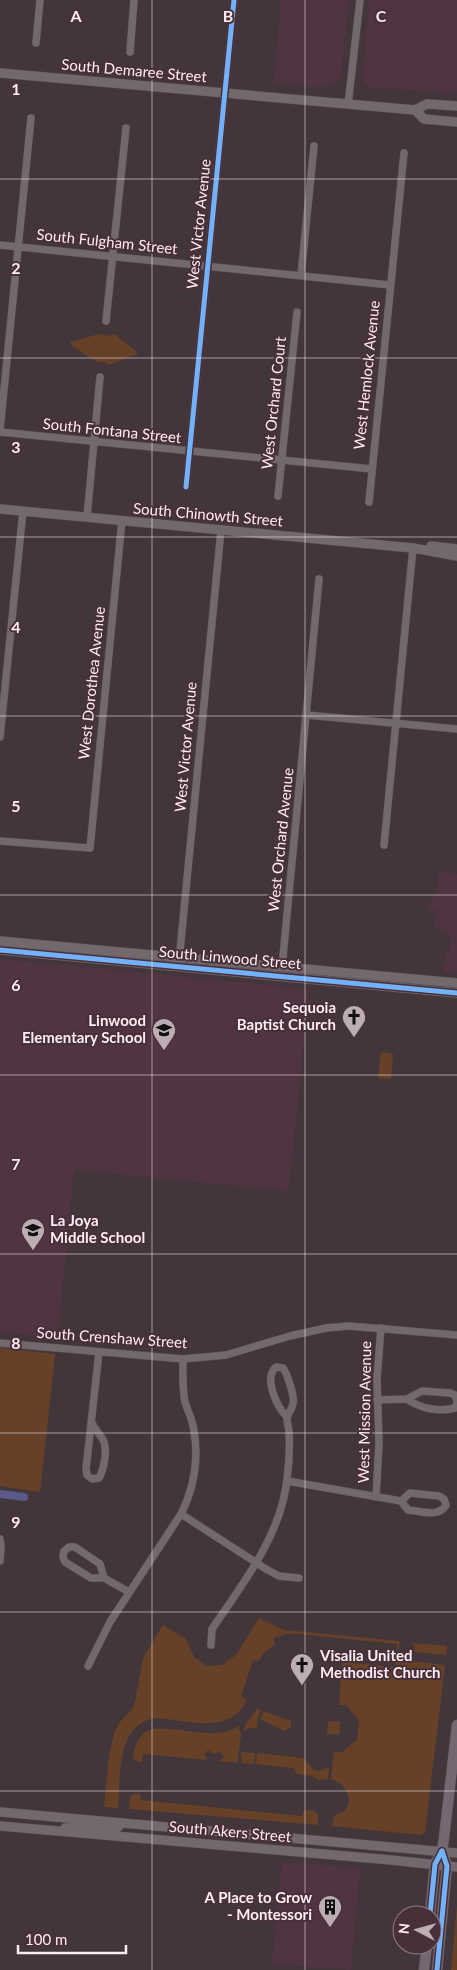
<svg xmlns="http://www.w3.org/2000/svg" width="457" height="1970" font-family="Lato,sans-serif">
	<rect width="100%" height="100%" fill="#42363b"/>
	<g fill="#513441">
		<polygon points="281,0 349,0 341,75 336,83 322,87 274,83"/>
		<polygon points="369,0 457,0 457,93 377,88 370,87 366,84 363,79"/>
		<polygon points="439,872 457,874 457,974 444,972 445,952 449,952 451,935 434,927 437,911 427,908 438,890"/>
		<polygon points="0,959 309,989 289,1191 74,1170 58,1338 0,1332"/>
		<polygon points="282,1862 360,1868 351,1970 272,1964"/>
	</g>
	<g fill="#674127">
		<polygon points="99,334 109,336 114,334 137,352 137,354 109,365 105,362 97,362 72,346 70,342"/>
		<polygon points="381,1052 393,1054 391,1079 378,1078"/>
		<polygon points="0,1348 55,1354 40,1492 0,1486"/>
		<path d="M259 1618 284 1630 400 1641 399 1649H397V1644L299 1634H286L273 1638 275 1644 263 1654 259 1661 253 1660 241 1697 247 1699C232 1736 187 1720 156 1718 115 1724 121 1777 118 1808L104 1807 109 1756 114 1733 119 1723 134 1707 143 1658 163 1625 186 1639 194 1657 207 1666 222 1665 236 1655Z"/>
		<polygon points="413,1643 447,1646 446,1655 415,1652"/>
		<path d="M396 1659 445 1665 425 1832 421 1835 332 1826 334 1816 345 1811 349 1803C349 1791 343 1783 331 1779L334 1752H342L357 1740 359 1720 346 1705H339L342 1662 395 1667Z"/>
		<path d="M257 1708 261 1710 258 1718 257 1728H248L247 1730H244C245 1722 253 1716 257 1708Z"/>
		<polygon points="264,1711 291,1721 291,1728 284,1731 260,1719"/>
		<polygon points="328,1721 340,1722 339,1735 327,1734"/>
		<path d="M239 1726 241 1736 237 1763 219 1761 224 1757 221 1752 213 1754 208 1750 204 1754 208 1760 143 1754 142 1762 136 1761 133 1758C135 1744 138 1734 153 1729 181 1726 213 1742 239 1726Z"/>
		<polygon points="241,1752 255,1753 254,1764 242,1763"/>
		<polygon points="257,1753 303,1758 314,1770 319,1771 324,1769 325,1767 329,1768 328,1779 319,1780 312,1776 297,1774 293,1768 256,1764"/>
		<polygon points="133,1794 140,1794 141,1800 302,1816 304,1810 314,1811 318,1814 318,1825 129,1809 130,1797"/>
		<polygon points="457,1904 457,1970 451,1970"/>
	</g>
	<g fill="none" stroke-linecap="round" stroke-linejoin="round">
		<polyline stroke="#5b598a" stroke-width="8" points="0,1494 24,1497"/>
		<g stroke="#5f5459" stroke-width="8">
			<g id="street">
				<polyline points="36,43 40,0"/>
				<polyline points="130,52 134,0"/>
				<polyline points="348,105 360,0"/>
				<polyline points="0,245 390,285"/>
				<polyline points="301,275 314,146"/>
				<polyline points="106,321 126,128"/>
				<polyline points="0,430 31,118"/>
				<polyline points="0,432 372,469"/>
				<polyline points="186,487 234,0"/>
				<polyline points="278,496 297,312"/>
				<polyline points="369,502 404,153"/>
				<polyline points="87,517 100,377"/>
				<polyline points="307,715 457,729"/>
				<polyline points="0,737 23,511"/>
				<polyline points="0,841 90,848 122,520"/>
				<polyline points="384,845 413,548"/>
				<polyline points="179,961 221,530"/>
				<polyline points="282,967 319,579"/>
				<polyline points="0,1343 183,1359 226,1355 290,1336 326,1328 349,1326 457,1335"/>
				<path d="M407 1399C421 1409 439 1412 455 1408L457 1403"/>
				<polyline points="377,1400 407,1399 422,1391 450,1393 455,1395 457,1401"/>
				<path d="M92 1423C95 1430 100 1434 103 1440 108 1449 104 1469 99 1478L92 1479 87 1475 86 1469 99 1352"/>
				<path d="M287 1481 401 1501 408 1510C421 1511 439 1518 446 1505L444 1499 439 1496 410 1493 401 1501"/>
				<polyline points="376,1497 379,1444 377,1379 381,1328"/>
				<polyline points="181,1514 266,1569 279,1576 299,1578"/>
				<polyline points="0,1539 1,1547 0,1561"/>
				<polygon points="69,1547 75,1547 100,1564 104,1578 91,1578 65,1562 63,1557 64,1551"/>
				<polyline points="104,1578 129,1592"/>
				<path d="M211 1645 212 1629C243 1583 281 1536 287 1479 289 1464 290 1448 289 1433 289 1428 287 1423 287 1418 288 1413 292 1409 293 1404 295 1397 287 1373 283 1368L276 1367C263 1378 277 1407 287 1417"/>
				<path d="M88 1666 110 1622 181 1514C194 1488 199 1461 194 1431 193 1421 188 1412 185 1402 182 1388 183 1373 183 1359"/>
			</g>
		</g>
		<g stroke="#5f5459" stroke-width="10">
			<g id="secondary">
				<polyline points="0,73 415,110 427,104 457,106"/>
				<polyline points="415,110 424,119 457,122"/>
				<polyline points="0,509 413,548 457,556"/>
				<polyline points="431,546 457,549"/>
				<polyline points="0,941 457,983"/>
				<polyline points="0,950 457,993"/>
				<polyline points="0,1812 457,1853"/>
				<polyline points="0,1826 391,1860 457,1867"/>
				<polyline points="65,1828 78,1827 112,1829 117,1828 122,1823"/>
			</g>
		</g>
		<g stroke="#5f5459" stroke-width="11">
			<g id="primary">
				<polyline points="430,1915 435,1864 442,1851 444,1838 457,1725"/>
				<polyline points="424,1970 427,1945"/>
				<polyline points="437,1970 447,1866 442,1851"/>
			</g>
		</g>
		<use href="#street" stroke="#73696d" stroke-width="7"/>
		<use href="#secondary" stroke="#73696d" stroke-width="9"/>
		<use href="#primary" stroke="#756771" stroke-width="10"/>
		<g stroke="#48303a" stroke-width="8">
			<g id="cycleway">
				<polyline points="186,487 234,0"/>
				<polyline points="0,950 457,993"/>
				<polyline points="430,1915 435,1864 442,1851"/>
				<polyline points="437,1970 447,1866 442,1851"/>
			</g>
		</g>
		<use href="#cycleway" stroke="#73b2f8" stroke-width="5"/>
	</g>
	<path fill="none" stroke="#fdedf3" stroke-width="1" stroke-opacity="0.55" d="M152 0V1970M305 0V1970M0 179H457M0 358H457M0 537H457M0 716H457M0 895H457M0 1075H457M0 1254H457M0 1433H457M0 1612H457M0 1791H457"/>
	<defs>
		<g id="church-pin" transform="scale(1.25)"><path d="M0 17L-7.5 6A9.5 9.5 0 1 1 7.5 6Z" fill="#bcadb3" stroke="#48303a"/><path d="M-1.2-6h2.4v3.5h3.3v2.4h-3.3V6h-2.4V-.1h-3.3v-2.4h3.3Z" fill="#111"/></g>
		<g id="school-pin" transform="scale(1.25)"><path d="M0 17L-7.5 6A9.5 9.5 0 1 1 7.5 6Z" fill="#bcadb3" stroke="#48303a"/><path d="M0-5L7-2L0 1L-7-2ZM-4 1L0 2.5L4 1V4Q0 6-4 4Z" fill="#111"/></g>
		<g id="building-pin" transform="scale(1.25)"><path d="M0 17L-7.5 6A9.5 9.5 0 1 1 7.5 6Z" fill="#bcadb3" stroke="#48303a"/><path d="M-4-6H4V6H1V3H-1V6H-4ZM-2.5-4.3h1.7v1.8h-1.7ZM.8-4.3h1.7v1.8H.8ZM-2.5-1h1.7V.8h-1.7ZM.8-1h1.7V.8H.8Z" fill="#111"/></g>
	</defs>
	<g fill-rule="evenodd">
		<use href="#church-pin" x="354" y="1017"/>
		<use href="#school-pin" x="164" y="1030"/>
		<use href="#school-pin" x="33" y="1230"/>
		<use href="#church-pin" x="302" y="1665"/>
		<use href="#building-pin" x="330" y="1907"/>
	</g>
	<g text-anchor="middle" stroke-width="4" stroke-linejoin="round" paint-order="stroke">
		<g font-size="15" fill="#fdedf3" stroke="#48303a">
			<text transform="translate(134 71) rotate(5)" y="5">South Demaree Street</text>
			<text transform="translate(199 224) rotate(-84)" y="5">West Victor Avenue</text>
			<text transform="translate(107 242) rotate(6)" y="5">South Fulgham Street</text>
			<text transform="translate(367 375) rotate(-84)" y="5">West Hemlock Avenue</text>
			<text transform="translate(274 403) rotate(-84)" y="5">West Orchard Court</text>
			<text transform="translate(112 431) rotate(6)" y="5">South Fontana Street</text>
			<text transform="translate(208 515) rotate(5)" y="5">South Chinowth Street</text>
			<text transform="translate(92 683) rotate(-84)" y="5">West Dorothea Avenue</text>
			<text transform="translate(186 747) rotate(-85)" y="5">West Victor Avenue</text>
			<text transform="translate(281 840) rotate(-84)" y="5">West Orchard Avenue</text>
			<text transform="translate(230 958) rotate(5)" y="5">South Linwood Street</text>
			<text transform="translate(112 1338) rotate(4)" y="5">South Crenshaw Street</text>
			<text transform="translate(365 1412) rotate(-89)" y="5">West Mission Avenue</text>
			<text transform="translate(230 1832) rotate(5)" y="5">South Akers Street</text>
		</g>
		<g font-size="15" font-weight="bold" fill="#fdedf3" stroke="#48303a" text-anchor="end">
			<text x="336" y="1013">Sequoia<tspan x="336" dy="17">Baptist Church</tspan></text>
			<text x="146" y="1026">Linwood<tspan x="146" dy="17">Elementary School</tspan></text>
			<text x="50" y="1226" text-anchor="start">La Joya<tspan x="50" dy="17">Middle School</tspan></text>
			<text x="320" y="1661" text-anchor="start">Visalia United<tspan x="320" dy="17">Methodist Church</tspan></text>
			<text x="312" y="1903">A Place to Grow<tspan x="312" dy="17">- Montessori</tspan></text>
		</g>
	</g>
	<g font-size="16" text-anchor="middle" font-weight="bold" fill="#fdedf3" stroke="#48303a" stroke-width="4" stroke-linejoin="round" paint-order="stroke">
		<text x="76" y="22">A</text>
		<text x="228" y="22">B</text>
		<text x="381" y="22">C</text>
		<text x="16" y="95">1</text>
		<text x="16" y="274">2</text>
		<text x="16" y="453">3</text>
		<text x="16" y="633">4</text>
		<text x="16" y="812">5</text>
		<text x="16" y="991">6</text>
		<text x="16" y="1170">7</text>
		<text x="16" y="1349">8</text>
		<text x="16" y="1528">9</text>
	</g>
	<g transform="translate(417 1930) rotate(276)"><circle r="24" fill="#48303a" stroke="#907c84"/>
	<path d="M0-4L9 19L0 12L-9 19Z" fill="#bcadb3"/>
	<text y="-8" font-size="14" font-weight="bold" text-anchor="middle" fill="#fdedf3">N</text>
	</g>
	<path d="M18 1945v8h108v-8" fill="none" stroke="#fdedf3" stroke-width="2.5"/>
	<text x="25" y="1945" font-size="15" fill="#fdedf3" stroke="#48303a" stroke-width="4" paint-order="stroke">100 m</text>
</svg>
